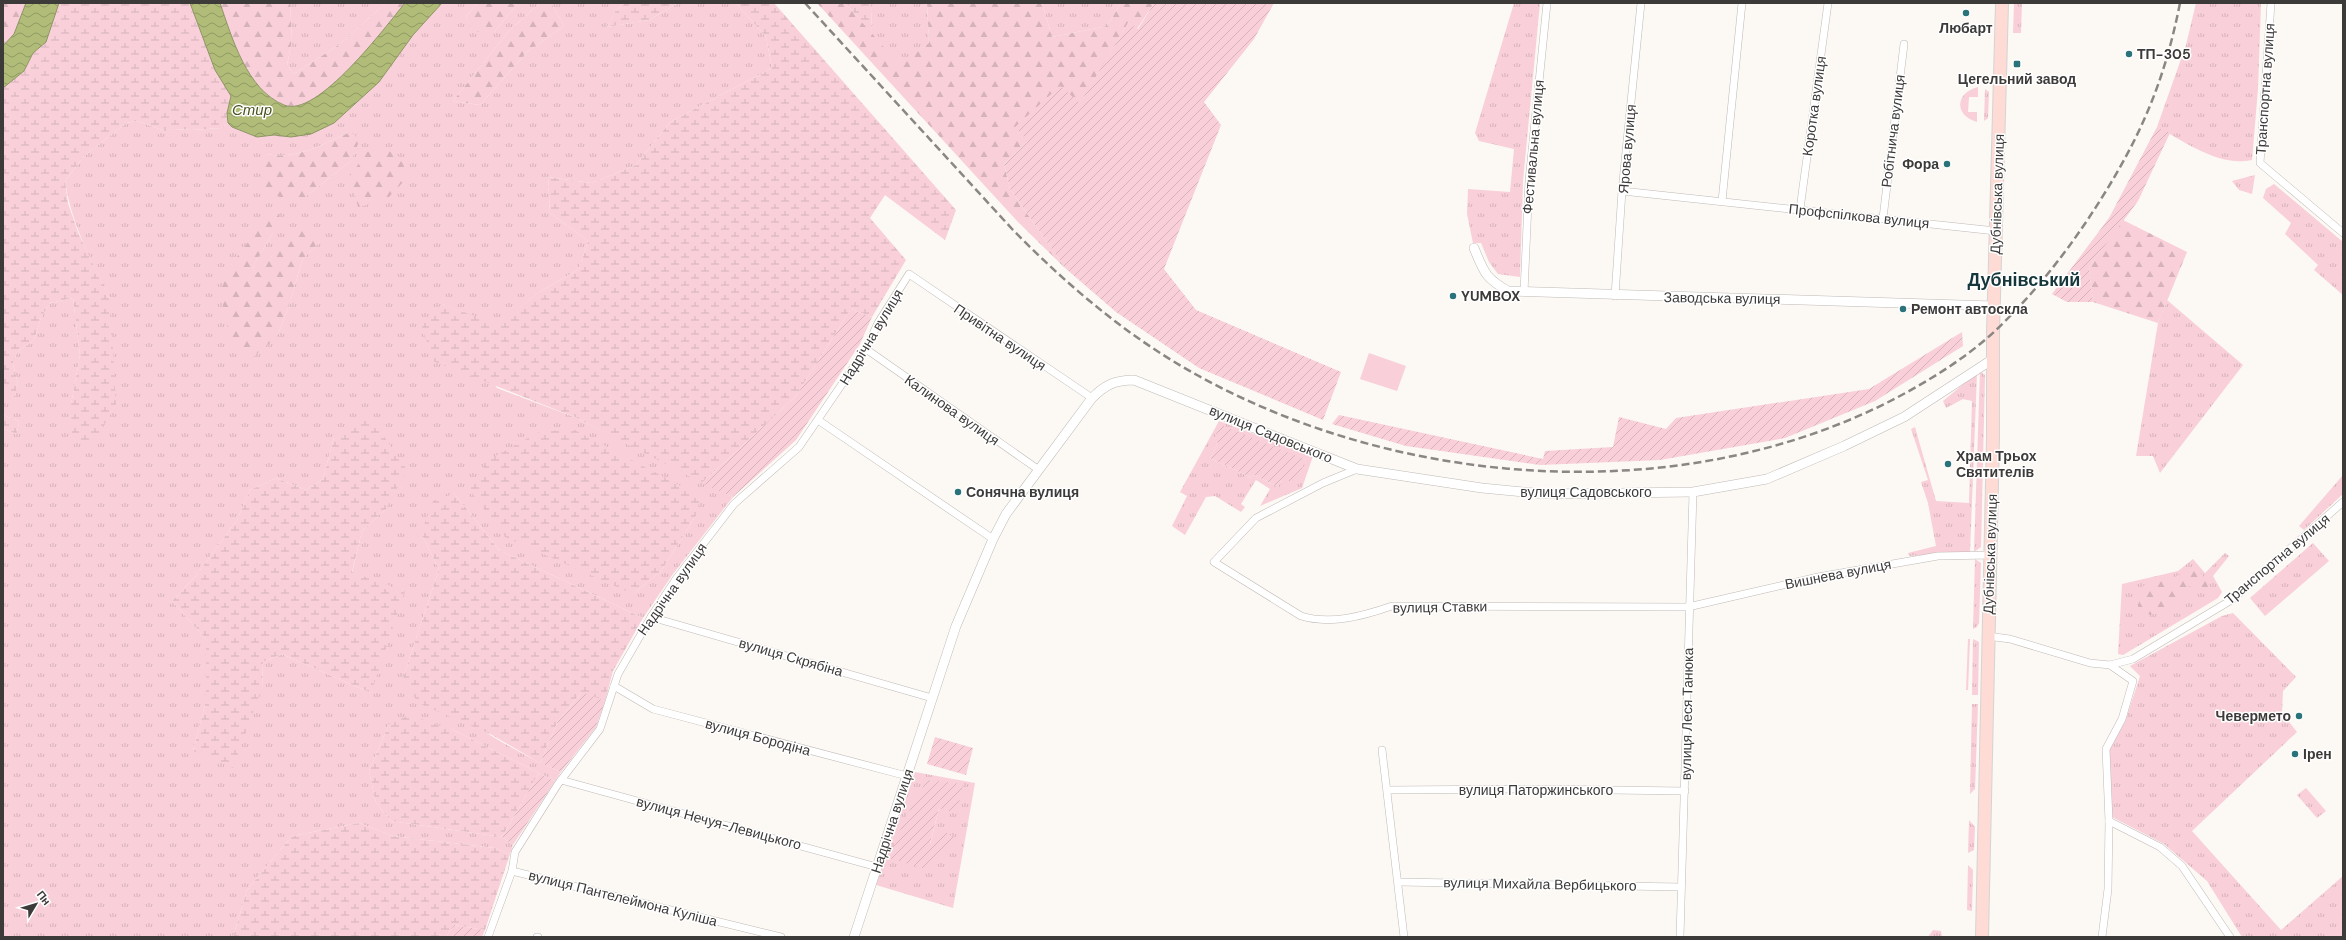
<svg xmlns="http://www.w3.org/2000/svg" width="2346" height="940" font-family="'DM Sans',sans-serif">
	<defs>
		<pattern id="grass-tufts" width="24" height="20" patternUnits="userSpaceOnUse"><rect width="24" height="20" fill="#f9cfd9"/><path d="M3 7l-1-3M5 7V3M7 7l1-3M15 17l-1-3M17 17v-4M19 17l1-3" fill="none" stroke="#d6b3bb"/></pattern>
		<pattern id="forest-firs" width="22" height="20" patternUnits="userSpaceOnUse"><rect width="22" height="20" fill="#f9cfd9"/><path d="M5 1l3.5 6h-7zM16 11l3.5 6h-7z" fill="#d6b3bb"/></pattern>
		<pattern id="wetland-marsh" width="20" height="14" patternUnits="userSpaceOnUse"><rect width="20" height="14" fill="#f9cfd9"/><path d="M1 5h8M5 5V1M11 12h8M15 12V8" fill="none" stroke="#d6b3bb"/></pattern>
		<pattern id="garden-furrows" width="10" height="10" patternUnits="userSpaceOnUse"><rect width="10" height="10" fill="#f9cfd9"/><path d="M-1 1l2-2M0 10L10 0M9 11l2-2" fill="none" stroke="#d6b3bb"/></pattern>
		<pattern id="water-waves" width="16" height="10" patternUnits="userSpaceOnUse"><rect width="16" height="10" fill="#b0bc77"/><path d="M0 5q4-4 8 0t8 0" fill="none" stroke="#909a63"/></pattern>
	</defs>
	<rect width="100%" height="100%" fill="#fcf8f4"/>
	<g fill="url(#grass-tufts)" fill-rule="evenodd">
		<polygon points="290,3 386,3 340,44 294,74 287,65 292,40"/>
		<path d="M442 3H478L466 16 472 31 494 32 518 3H540L508 32 453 101 480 105 528 51 564 26 551 3H626L616 10 607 27 649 20 678 3H736L766 37 772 68 670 122 636 165 592 183 548 177 550 213 588 241 579 269 536 294 499 326 442 304 497 388 577 418 733 497 673 574 643 618 499 550 454 493 421 533 439 569 403 678C454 711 505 749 561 772L555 781 451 729 389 724 369 771 376 803 391 821 502 837 513 845 510 854 495 848 393 836 359 823 292 836 247 890 233 937H3V429L17 434 19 421 3 415V389L15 395 18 383 13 364 17 352 34 340 41 318 50 303 73 298 80 355 71 405 109 298C91 260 71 223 65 181L83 157 126 123 137 121 165 131 172 129 192 130 221 128 228 123 232 127 257 137 274 135 291 137 334 123 379 82 413 35ZM348 133 351 161 305 197 266 154C296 160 321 145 348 133ZM274 231 253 266 256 275 272 256 320 241 302 260 290 303 277 337 231 265ZM334 437 386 509 362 531 352 573 371 693 282 654 263 662 262 688 193 751 206 701V639L172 601 195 577 237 520 250 490 276 478 306 490 323 479ZM697 514 661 571 633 594Z"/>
		<polygon points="871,3 927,3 929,43 899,66 872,34"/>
		<polygon points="1042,3 1121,3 1107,26 1052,37"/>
		<polygon points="1514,3 1540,3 1523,181 1520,277 1498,274 1489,262 1481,243 1473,243 1467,214 1468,189 1510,192 1514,149 1479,141 1475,133"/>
		<polygon points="2014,3 2022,3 2021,33 2013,33"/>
		<path d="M2196 3H2261L2258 89 2252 160C2218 167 2186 142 2157 127L2186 45Z"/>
		<path d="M1978 87V97H1969L1968 112H1977V122C1954 115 1955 93 1978 87Z"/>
		<polygon points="1985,89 1989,92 1988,118 1984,121"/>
		<polygon points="2255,175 2252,194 2239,190 2232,181"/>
		<polygon points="2274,184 2343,242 2343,295 2314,270 2318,265 2285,234 2291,223 2263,198 2266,189"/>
		<polygon points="2167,300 2243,365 2160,473 2153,456 2136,456 2158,323"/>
		<polygon points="1980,371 1985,375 1981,547 1974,552"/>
		<polygon points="1977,373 1970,552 1909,556 1908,553 1936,546 1928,503 1921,482 1928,480 1911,429 1915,427 1936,501 1969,503 1972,401 1963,399 1946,408 1943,401"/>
		<path d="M1219 421 1313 456 1302 488 1260 506 1270 489 1256 480 1241 504 1245 507 1241 512 1215 496 1206 497 1185 535 1172 526 1187 496 1180 492ZM1213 441 1306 460 1282 479 1278 487 1254 475 1252 478 1210 458 1218 443Z"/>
		<polygon points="2343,475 2343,494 2304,530 2299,526"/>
		<polygon points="2313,543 2329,561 2265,616 2250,598"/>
		<polygon points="2225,553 2229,556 2213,576 2222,592 2218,598 2123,655 2118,654 2122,584 2178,571 2193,559 2205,573"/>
		<polygon points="1975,559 1981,563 1979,623 1977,627 1973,629"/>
		<polygon points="2233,613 2296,677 2283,691 2282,713 2297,732 2192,831 2281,930 2343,876 2343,937 2242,937 2207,881 2164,844 2112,817 2109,751 2125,722 2140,676 2130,666 2222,616"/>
		<polygon points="1968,639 1970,639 1968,690 1966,690"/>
		<polygon points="1973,639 1979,642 1978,695 1972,695"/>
		<polygon points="1972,704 1978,704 1975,789 1970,794"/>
		<path d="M915 772 975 783 953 908 876 885ZM927 780 939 808 930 845Z"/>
		<polygon points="2306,788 2326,811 2317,818 2297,795"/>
		<polygon points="1969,820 1975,827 1974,850 1968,853"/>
		<polygon points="1968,865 1973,870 1972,911 1967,910"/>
		<polygon points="1933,930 1941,931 1942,937 1928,937"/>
	</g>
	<g fill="url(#forest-firs)">
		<polygon points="3,3 26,3 14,34 3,46"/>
		<path d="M220 3H290L292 40 287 65 294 74 340 44 386 3H405C386 26 317 119 284 105 247 90 232 38 220 3Z"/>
		<polygon points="478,3 518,3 494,32 472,32 466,16"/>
		<polygon points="540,3 551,3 564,26 528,51 480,105 453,101 508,32"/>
		<polygon points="817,3 846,3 899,65 929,43 927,3 1042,3 1052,37 1107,26 1121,3 1154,3 1137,29 1128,23 1080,104 1028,141 1004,164 1010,189 1065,268 1018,222"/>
		<path d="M348 133 355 134 358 144 351 161 305 197 285 199 266 191 257 164 266 154C296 160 321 145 348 133Z"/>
		<polygon points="384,148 403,159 406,179 387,199 358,207 350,176 367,152"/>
		<polygon points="280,214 274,231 253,266 256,274 296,229 320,228 320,241 302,260 290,303 277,337 248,361 232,347 220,292 231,265 260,226"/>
		<polygon points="2123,220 2187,252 2158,323 2093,302 2089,267"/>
		<path d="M2191 567C2200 571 2206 577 2208 587L2200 592 2190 586 2184 588 2180 600 2164 610 2150 615 2138 607 2142 586C2158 582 2178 579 2191 567Z"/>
	</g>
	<g fill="url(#wetland-marsh)">
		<polygon points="59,3 190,3 215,70 231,96 227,113 228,123 221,128 192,130 173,129 165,131 137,121 126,123 83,157 65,181 68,203 78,232 109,298 113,348 116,405 100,432 85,444 72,437 71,405 80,355 73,298 50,303 41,318 34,340 17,352 13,364 18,383 15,396 3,389 3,88 24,71 33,53 46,42"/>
		<polygon points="626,3 678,3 649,20 607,27 616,10"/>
		<polygon points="736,3 774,3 956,210 945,240 885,195 870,218 906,260 872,317 851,309 796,396 702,483 577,418 433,361 421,324 442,304 499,325 536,294 579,269 588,241 550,213 548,177 592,183 636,165 670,122 772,68 766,37"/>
		<polygon points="846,3 871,3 872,34"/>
		<polygon points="3,415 19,421 17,434 3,429"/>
		<polygon points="368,419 383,435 407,470 386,509 362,531 352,572 405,591 371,693 282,654 263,662 262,688 233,768 193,751 206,701 206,639 172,601 195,577 237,520 250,490 276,478 306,490 323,479 334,437"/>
		<polygon points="573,429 700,496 697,514 661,571 633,594 505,537 469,489 488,460 539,432"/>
		<polygon points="454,493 499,550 643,618 613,671 605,701 581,693 558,721 540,763 492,735 418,703 403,678 439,569 421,533 433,501"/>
		<polygon points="409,715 451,729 539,773 502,837 391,821 376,803 369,771 389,724"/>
		<polygon points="359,823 393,836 495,848 510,854 485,930 454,925 446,937 233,937 247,890 292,836"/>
	</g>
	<g fill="url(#garden-furrows)">
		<polygon points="1154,3 1274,3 1254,39 1204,102 1221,125 1164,269 1196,310 1341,372 1323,420 1199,368 1116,312 1065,268 1010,189 1004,164 1028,141 1015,127 1060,86 1080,103 1128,23 1138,29"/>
		<polygon points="2157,127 2170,133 2138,201 2089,267 2093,302 2067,302 2052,294 2109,218"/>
		<polygon points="851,309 872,317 860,344 796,440 733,497 702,483 796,396"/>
		<polygon points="1962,332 1963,346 1875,401 1785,438 1660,460 1540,465 1406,446 1332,424 1339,415 1543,459 1545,451 1613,447 1619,417 1666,429 1676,418 1869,389"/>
		<polygon points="1221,425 1306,460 1295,483 1282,479 1278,487 1254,475 1252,478 1210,458 1218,443 1213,441"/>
		<polygon points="582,692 605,701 596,727 561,772 540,763 558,721"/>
		<polygon points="935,737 973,748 966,775 927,764"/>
		<polygon points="539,773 555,781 513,845 502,837"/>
		<polygon points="927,780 963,784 957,813 939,808 930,844 944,831 956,839 928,870 889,858 904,820"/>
		<polygon points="454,925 485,930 482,937 446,937"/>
	</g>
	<polygon fill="#f9cfd9" points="1369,353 1406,366 1397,391 1360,379"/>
	<g fill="url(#water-waves)" stroke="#8e9565">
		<polygon points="26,3 59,3 46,42 33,53 24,71 3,88 3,46 14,34"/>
		<path d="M190 3H220C232 38 247 90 284 105 317 119 386 26 405 3H442L413 35 379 82 334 123 311 134 291 137 274 135 257 137 232 127 228 123 227 113 231 96 215 70Z"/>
	</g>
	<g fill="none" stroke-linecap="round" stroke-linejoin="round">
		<g stroke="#bfbab7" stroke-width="8">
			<g id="minor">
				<polyline points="2271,3 2260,163 2343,233"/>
				<polyline points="1622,191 1996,231"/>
				<polyline points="1722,201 1742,3"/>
				<polyline points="1800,209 1828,3"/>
				<polyline points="1883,218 1904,44"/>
				<polyline points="1524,292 1529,181 1547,3"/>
				<polyline points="1615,296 1622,191 1641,3"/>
				<polyline points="866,349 1039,470"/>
				<polyline points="818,420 993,539"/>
				<path d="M1357 469 1323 483 1256 518 1214 562 1301 616C1331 625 1363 616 1392 606L1688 607 1818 577 1938 556 1991 555"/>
				<polyline points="651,617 932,698"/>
				<polyline points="1987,636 2010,639 2090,663 2110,665 2133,659 2233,599 2343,502"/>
				<polyline points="614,686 653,709 907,776"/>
				<polyline points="1382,750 1404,937"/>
				<polyline points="561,780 877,867"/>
				<polyline points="1388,790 1536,789 1685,791"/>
				<polyline points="2109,821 2160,847 2182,866 2230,937"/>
				<polyline points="512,871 781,937"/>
				<polyline points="1399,882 1681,887"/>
				<polyline points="488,937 512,871 515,852 558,784 600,729 618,674 651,617 676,579 734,504 799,447 866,349 878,323 909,274 1092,398"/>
				<polyline points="537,937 538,937"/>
				<polyline points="1680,937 1693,492"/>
				<polyline points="2102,937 2108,889 2109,821 2106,749 2122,719 2133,681 2110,665"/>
			</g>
		</g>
		<g stroke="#bfbab7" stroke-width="10">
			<g id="tertiary">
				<path d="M1474 248C1484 272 1485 278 1508 291L1994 306"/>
				<path d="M854 937 956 626 993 539 1006 514 1092 398C1105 385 1115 380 1134 380L1357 469 1482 488 1545 494 1693 492 1767 479 1844 446 1904 417 1993 359"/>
			</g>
		</g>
		<g stroke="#d4d4d4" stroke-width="14">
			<polyline id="primary" points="1982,937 1993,437 1993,333 2002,3"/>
		</g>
		<use href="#minor" stroke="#fff" stroke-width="7"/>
		<use href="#tertiary" stroke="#fff" stroke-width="9"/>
		<use href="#primary" stroke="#fedbd4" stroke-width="12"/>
		<path stroke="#898684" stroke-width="2.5" stroke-dasharray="8 4" stroke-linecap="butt" d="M805 3 1013 230C1068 286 1128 337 1197 375 1404 490 1686 509 1898 397 1932 379 1967 357 1995 331 2036 292 2071 247 2101 199 2142 134 2165 79 2180 3"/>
	</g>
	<g fill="#2a737a" stroke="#fff" stroke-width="1.5">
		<circle cx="1966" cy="13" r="4"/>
		<circle cx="2129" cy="54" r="4"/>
		<rect x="2013" y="60" width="8" height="8" rx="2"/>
		<circle cx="1947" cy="164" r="4"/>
		<circle cx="1453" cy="296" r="4"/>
		<circle cx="1903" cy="309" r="4"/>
		<circle cx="1948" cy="464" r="4"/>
		<circle cx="958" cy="492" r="4"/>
		<circle cx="2299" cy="716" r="4"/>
		<circle cx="2295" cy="754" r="4"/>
	</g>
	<g text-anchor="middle" stroke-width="3" stroke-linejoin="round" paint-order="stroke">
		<g font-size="14" font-weight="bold" fill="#3d3b3a" stroke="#fff" text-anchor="start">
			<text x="1966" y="33" text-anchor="middle">Любарт</text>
			<text x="2137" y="59">ТП-305</text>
			<text x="2017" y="84" text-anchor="middle">Цегельний завод</text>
			<text x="1939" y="169" text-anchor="end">Фора</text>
			<text x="1461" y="301">YUMBOX</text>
			<text x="1911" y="314">Ремонт автоскла</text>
			<text x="1956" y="461">Храм Трьох<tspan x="1956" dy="16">Святителів</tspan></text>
			<text x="966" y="497">Сонячна вулиця</text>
			<text x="2291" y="721" text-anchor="end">Чевермето</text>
			<text x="2303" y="759">Ірен</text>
		</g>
		<g font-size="14" fill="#3d3b3a" stroke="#fff">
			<text transform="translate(2265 89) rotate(-86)" y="5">Транспортна вулиця</text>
			<text transform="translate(1814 106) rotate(-82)" y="5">Коротка вулиця</text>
			<text transform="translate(1893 131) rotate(-83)" y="5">Робітнича вулиця</text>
			<text transform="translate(1533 147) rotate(-85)" y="5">Фестивальна вулиця</text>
			<text transform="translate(1627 149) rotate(-85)" y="5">Ярова вулиця</text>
			<text transform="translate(1997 194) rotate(-88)" y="5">Дубнівська вулиця</text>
			<text transform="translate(1859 216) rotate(6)" y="5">Профспілкова вулиця</text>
			<text transform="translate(1722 298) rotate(1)" y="5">Заводська вулиця</text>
			<text transform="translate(871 337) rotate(-59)" y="5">Надрічна вулиця</text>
			<text transform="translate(1000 337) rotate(34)" y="5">Привітна вулиця</text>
			<text transform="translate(952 410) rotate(35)" y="5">Калинова вулиця</text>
			<text transform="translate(1271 434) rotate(22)" y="5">вулиця Садовського</text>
			<text x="1586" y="497">вулиця Садовського</text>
			<text transform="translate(1990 554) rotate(-88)" y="5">Дубнівська вулиця</text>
			<text transform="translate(2277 559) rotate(-40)" y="5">Транспортна вулиця</text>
			<text transform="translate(1838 574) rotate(-11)" y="5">Вишнева вулиця</text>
			<text transform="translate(672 589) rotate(-55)" y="5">Надрічна вулиця</text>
			<text transform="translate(1440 607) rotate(-1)" y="5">вулиця Ставки</text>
			<text transform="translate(791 657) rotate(16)" y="5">вулиця Скрябіна</text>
			<text transform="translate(1687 714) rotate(-89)" y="5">вулиця Леся Танюка</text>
			<text transform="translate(758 737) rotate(15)" y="5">вулиця Бородіна</text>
			<text x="1536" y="795">вулиця Паторжинського</text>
			<text transform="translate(892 821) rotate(-72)" y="5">Надрічна вулиця</text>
			<text transform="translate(719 823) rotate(15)" y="5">вулиця Нечуя-Левицького</text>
			<text transform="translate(1540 884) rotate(1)" y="5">вулиця Михайла Вербицького</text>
			<text transform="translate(623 898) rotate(14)" y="5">вулиця Пантелеймона Куліша</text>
		</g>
		<g font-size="15" font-style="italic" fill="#4a521f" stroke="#fff">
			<text x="252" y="115">Стир</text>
		</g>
		<g font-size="18" font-weight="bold" fill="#15373b" stroke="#fff">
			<text x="2024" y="286">Дубнівський</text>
		</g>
	</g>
	<rect width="2346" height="940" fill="none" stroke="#3d3b3a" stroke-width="8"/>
	<g transform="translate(36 904) rotate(52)" stroke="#ffffff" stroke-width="3" paint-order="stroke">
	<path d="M0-3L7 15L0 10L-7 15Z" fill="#3d3b3a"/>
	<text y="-6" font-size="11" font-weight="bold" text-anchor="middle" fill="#3d3b3a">Пн</text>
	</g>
</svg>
